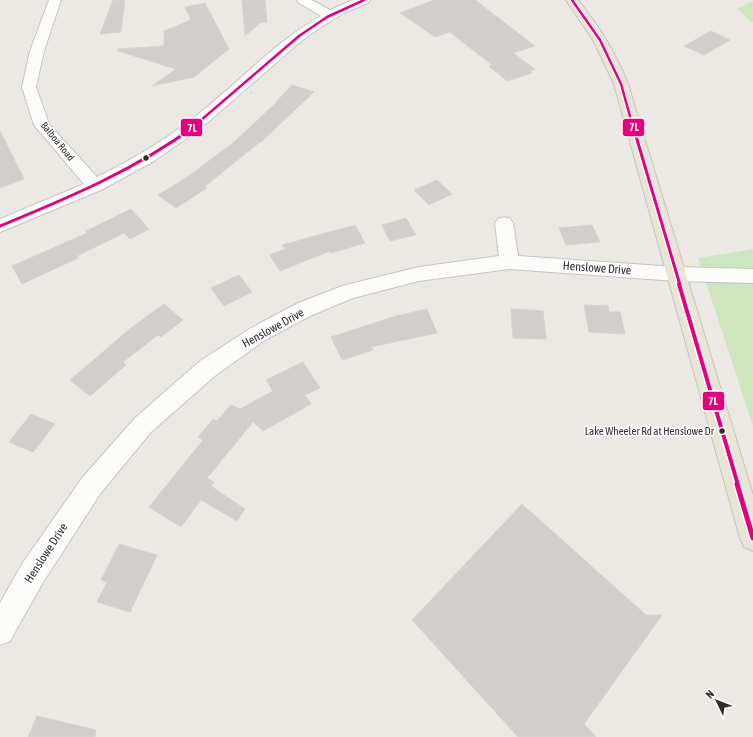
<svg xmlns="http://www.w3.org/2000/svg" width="753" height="737" font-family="'Asap Condensed',sans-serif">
	<rect width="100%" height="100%" fill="#ece8e4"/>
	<g fill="#cee6be">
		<polygon points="753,1 753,23 737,9"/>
		<polygon points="753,249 753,426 698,258"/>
	</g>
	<g fill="#d1cecb" stroke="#d7d4d0">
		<polygon points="113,0 125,0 121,32 100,34"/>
		<polygon points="242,0 265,0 267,22 260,23 245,36"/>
		<polygon points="434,0 475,0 535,46 513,53 535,69 530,71 532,73 507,81 489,66 492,65 450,32 435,37 400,13"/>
		<polygon points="205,3 229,49 194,77 152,86 176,69 118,51 118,49 164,46 164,31 191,20 185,7"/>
		<polygon points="711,31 730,40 704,55 684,46"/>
		<polygon points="292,85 314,92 261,142 260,142 204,187 207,188 176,208 158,195 186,178 234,142 277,102 276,102"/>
		<polygon points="0,131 24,179 0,188"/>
		<polygon points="437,180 452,194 429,205 414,190"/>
		<polygon points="131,209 149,229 130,239 124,233 77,256 78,258 22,284 12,266 87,233 86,231"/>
		<polygon points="406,218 416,235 390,241 382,225"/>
		<polygon points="355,225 365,243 331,253 330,251 280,271 270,255 285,249 282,245"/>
		<polygon points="592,225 600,242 566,245 559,228"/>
		<polygon points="239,275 252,292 224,306 211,288"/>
		<polygon points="164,304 183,320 161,337 158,335 123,362 126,365 90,396 70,380 131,328"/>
		<polygon points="584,305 608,306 609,312 620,312 625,334 589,332"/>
		<polygon points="427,309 437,333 371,347 373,350 342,360 331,337 396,316"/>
		<polygon points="511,309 543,311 546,339 513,338"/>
		<polygon points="303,362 320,388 305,395 311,404 263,431 253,422 207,478 214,482 211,486 245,509 237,521 201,500 181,527 149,507 203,440 198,437 213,419 217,421 231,405 240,409 273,391 266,380"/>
		<polygon points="31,414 55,424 33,452 9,442"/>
		<polygon points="522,504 646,615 662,615 584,724 596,737 518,737 412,620"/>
		<polygon points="119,544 157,555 130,612 97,602 107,582 101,580"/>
		<polygon points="37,716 96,730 95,737 28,737"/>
	</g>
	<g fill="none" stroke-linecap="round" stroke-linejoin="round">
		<g stroke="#c5c4c5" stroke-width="2">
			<g id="minor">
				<path d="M49 0H61L44 51 36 87 49 124 97 177C136 158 173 135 207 107 245 76 278 40 321 16L299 3 297 0H312L330 10 353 0H370L368 3 344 13 321 27 300 42 200 129 154 161 101 190 0 232V219L84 184 34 125 22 87 30 51Z"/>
				<polygon points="504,217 510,219 513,223 518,256 676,267 753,269 753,283 676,281 509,269 419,281 353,298 310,316 265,340 216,375 151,432 100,494 42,584 10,641 0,645 0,603 22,564 82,478 135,418 200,361 251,328 296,304 342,286 419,267 499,256 495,223 498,219"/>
			</g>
		</g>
		<g stroke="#c6c5c4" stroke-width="2">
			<path id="major" d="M566 0H578C599 26 616 53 628 84L753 495V551L744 547 740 538 614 84 593 40Z"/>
		</g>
		<use href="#minor" fill="#fcfcfb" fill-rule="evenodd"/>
		<use href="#major" fill="#e8e4d6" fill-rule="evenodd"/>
		<g stroke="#fff" stroke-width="4.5">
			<g id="bus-1-far3">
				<polyline points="572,0 600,40 621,84 633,127"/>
				<polyline points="193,127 299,36 327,17 364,0"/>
			</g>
		</g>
		<g stroke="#fff" stroke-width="5.5">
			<g id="bus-1-far2">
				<polyline points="633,126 680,285"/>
				<path d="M0 226C68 198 135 170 195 126"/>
			</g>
		</g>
		<g stroke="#fff" stroke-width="7">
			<polyline id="bus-1-far1" points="679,284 738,485"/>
		</g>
		<g stroke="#fff" stroke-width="8">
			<polyline id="bus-1" points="737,484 753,538"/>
		</g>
		<use href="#bus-1-far3" stroke="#e5007d" stroke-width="2.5"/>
		<use href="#bus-1-far2" stroke="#e5007d" stroke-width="3"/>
		<use href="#bus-1-far1" stroke="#e5007d" stroke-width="4"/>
		<use href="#bus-1" stroke="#e5007d" stroke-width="5"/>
	</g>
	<g fill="#2e2e2e" stroke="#fff" stroke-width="1.5">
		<circle cx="146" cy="158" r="3.5"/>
		<circle cx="722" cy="431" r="3.5"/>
	</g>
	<g text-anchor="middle" stroke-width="3" stroke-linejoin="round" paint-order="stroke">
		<g font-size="10" fill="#2e2e2e" stroke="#fff">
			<text transform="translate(58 141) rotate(51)" y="4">Balboa Road</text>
		</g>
		<g font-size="11" fill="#2e2e2e" stroke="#fff" text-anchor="end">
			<text x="714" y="435">Lake Wheeler Rd at Henslowe Dr</text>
		</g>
		<g font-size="12" fill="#2e2e2e" stroke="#fff">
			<text transform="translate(597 268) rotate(4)" y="4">Henslowe Drive</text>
			<text transform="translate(273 328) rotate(-29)" y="4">Henslowe Drive</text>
			<text transform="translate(46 553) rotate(-57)" y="4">Henslowe Drive</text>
		</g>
	</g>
	<g stroke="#fff" stroke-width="1.5">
		<rect x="622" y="118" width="23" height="19" rx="4" fill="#e5007d"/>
		<rect x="180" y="118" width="23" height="19" rx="4" fill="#e5007d"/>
		<rect x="702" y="391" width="23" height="20" rx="4" fill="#e5007d"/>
	</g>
	<g font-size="11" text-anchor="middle" font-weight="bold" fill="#fff">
		<text x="634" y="131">7L</text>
		<text x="192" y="132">7L</text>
		<text x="713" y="405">7L</text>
	</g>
	<g transform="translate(717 701) rotate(313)" stroke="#ffffff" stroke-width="3" paint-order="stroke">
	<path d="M0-3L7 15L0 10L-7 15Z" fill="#2e2e2e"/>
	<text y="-6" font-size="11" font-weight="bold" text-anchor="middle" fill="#2e2e2e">N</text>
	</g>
</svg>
